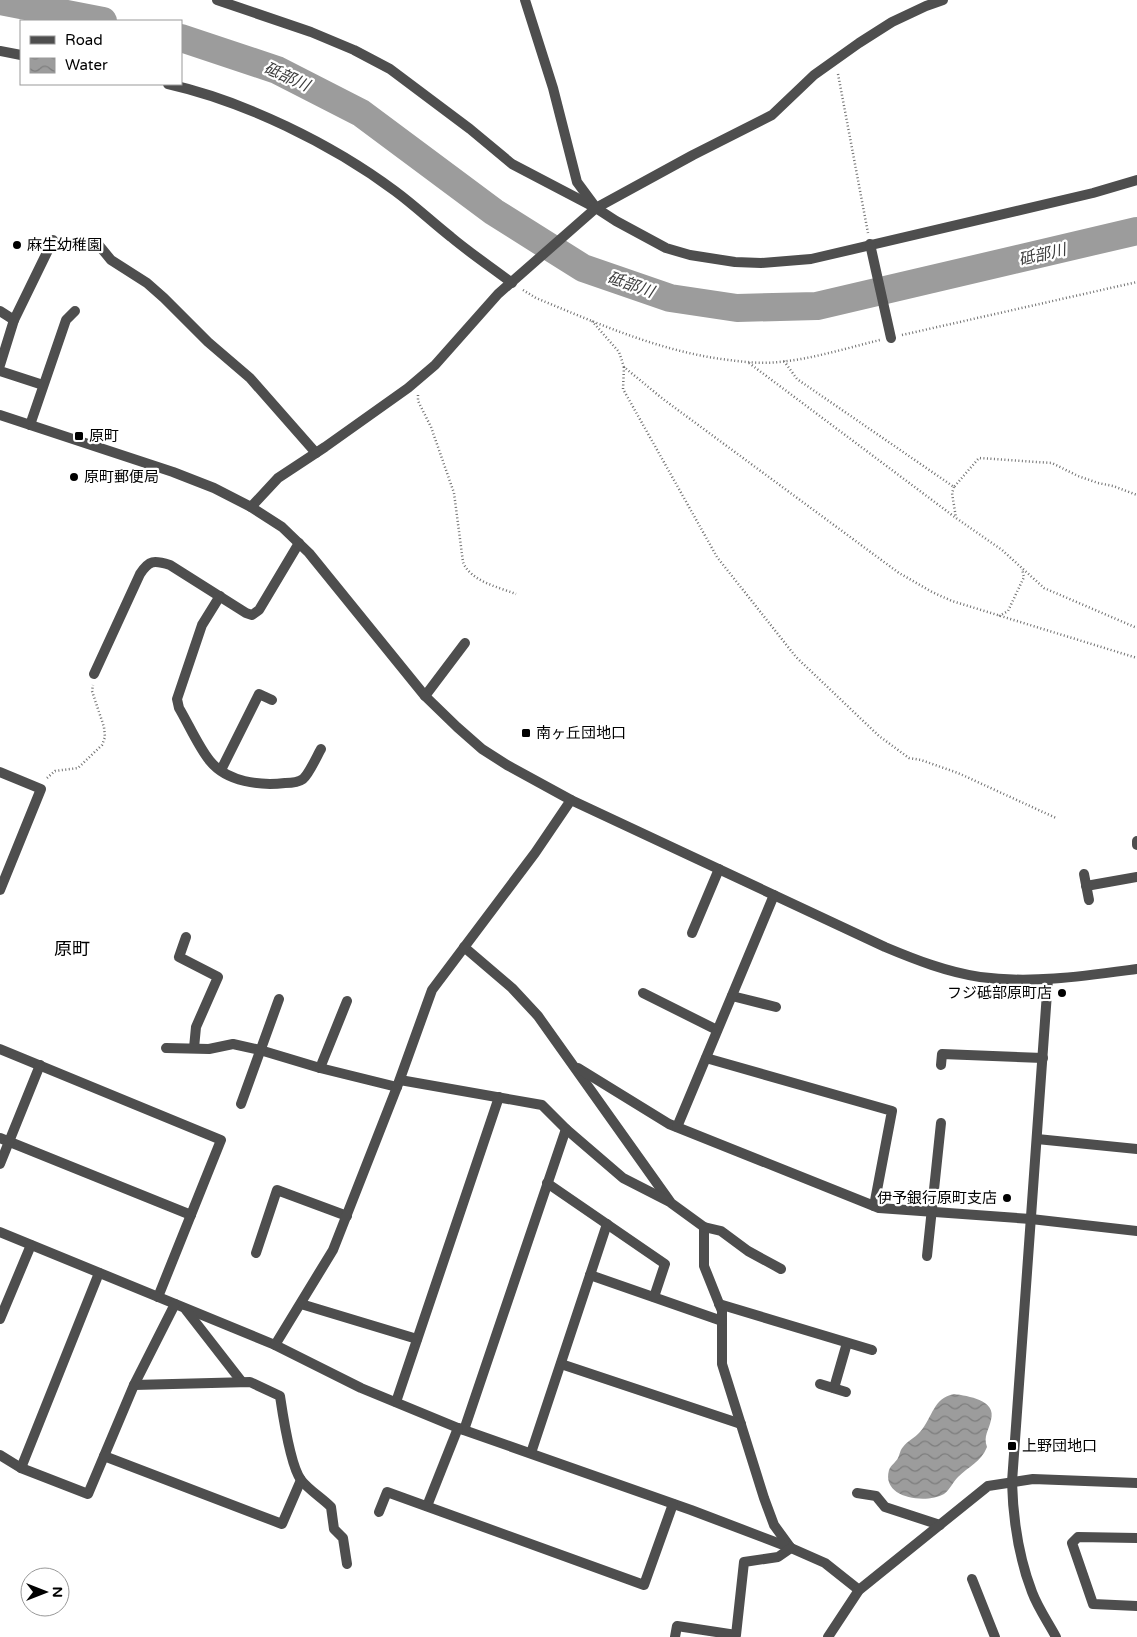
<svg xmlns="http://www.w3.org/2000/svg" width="1137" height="1637" font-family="'Varela Round','Noto Sans JP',sans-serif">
	<defs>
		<pattern id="water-waves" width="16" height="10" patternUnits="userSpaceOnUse" patternTransform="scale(1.25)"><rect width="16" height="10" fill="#9c9c9c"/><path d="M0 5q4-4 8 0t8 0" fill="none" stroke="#7d7d7d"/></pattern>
	</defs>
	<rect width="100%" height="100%" fill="#fff"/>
	<path fill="url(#water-waves)" d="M954 1394C968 1396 997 1400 991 1420 989 1430 983 1436 987 1447 981 1462 969 1466 958 1477 953 1482 949 1491 944 1494 927 1504 881 1499 889 1470 891 1465 896 1462 898 1458 900 1454 900 1450 903 1447 907 1441 915 1438 920 1432 933 1417 933 1398 954 1394Z"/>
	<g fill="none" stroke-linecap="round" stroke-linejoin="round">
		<g stroke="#9c9c9c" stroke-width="28">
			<polyline points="0,1 103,21"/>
			<polyline points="181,38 277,70 361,113 494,212 583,268 670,298 737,308 817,306 1137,231"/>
		</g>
		<g stroke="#707070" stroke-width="2.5" stroke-dasharray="1 2.5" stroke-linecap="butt">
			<polyline points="838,74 868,233"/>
			<path d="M523 290 536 298C599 324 661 352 729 360 745 362 762 364 779 362 812 359 847 348 880 340"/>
			<polyline points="592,321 619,352 624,367 663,399 899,573 932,592 952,601 1137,658"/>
			<polyline points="902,335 1137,282"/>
			<polyline points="784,361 797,379 954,487 979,458 1052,463 1078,476 1098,483 1113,486 1137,495"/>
			<polyline points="749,363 956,518 1002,550 1044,588 1137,628"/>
			<polyline points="624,367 623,389 717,557 796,657 879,736 909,758 921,760 958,773 1056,818"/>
			<path d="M418 395V401L431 427 454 493 463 562C470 581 498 587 516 594"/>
			<polyline points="954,487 952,493 956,518"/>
			<polyline points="999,616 1008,611 1024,577 1022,569"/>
			<polyline points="47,778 55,771 78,768 102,745 105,737 104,727 92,691 93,685"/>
		</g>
		<g stroke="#4e4e4e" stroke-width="10">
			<polyline points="217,0 311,32 354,50 390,69 470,129 512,164 596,208 616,221 666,248 690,255 735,262 761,263 811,259 1093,193 1137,180"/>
			<polyline points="525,0 553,88 577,182 594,205"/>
			<polyline points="0,51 21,55"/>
			<path d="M168 84C244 101 332 144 395 191 414 205 432 222 451 237 470 253 491 267 512 283"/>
			<polyline points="97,243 111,260 147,283 164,298 208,342 250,378 316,453"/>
			<polyline points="870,244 891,338"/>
			<polyline points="0,311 14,320 0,365"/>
			<polyline points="14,320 53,240"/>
			<polyline points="0,371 43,385"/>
			<polyline points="30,425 66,320 75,311"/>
			<polyline points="251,507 278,478 325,447 408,388 435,365 498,294 596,208 693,155 772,115 814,75 859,43 892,22 926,6 943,0"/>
			<path d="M220 596 202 625 177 699 179 708C188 723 199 748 210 761 227 782 260 786 285 783 290 783 299 782 303 779 309 774 317 756 321 749"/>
			<path d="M94 674 140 574C149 560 154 560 170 565L246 613 252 615 259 610 299 543"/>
			<polyline points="425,696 465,643"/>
			<polyline points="221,770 259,694 272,700"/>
			<polyline points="0,772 41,789 0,890"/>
			<polyline points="1137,841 1137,845"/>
			<polyline points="1084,874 1089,900"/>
			<polyline points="1086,886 1137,877"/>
			<polyline points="692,933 719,869"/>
			<polyline points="186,937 179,957 218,977 196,1027 194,1048"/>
			<polyline points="464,947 512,988 538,1016 671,1203 704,1227 704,1266 722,1311 722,1364 764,1498 774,1525 790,1547"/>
			<polyline points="643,993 717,1030"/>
			<polyline points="732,996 776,1007"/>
			<polyline points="166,1048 209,1049 233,1044 260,1050 320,1068 397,1087"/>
			<polyline points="0,1049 221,1140 158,1297"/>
			<polyline points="706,1058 892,1111 874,1206"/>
			<polyline points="941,1065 942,1054 1043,1058"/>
			<polyline points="320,1068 347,1001"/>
			<polyline points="578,1068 669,1124 879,1208 1031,1219 1137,1231"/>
			<polyline points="400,1080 542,1105 566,1129 623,1178 668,1201"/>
			<polyline points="241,1104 279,999"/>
			<polyline points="677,1127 774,895"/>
			<polyline points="0,1138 191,1215"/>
			<polyline points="1037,1139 1137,1149"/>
			<polyline points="0,1164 40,1065"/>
			<polyline points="547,1183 665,1264 654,1297"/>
			<polyline points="704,1227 721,1231 748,1251 781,1269"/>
			<polyline points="0,1232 275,1345 361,1388 458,1428 691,1510 791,1548 825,1563 859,1590"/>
			<polyline points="256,1253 277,1190 347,1216"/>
			<polyline points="927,1256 941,1123"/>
			<polyline points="590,1275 722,1321"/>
			<polyline points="301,1304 417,1339"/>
			<polyline points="719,1304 872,1350"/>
			<polyline points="186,1310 242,1382"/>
			<polyline points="0,1319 31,1245"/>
			<polyline points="275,1345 333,1250 397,1087 432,990 535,853 571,800"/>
			<polyline points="561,1364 741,1424"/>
			<polyline points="820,1384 846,1392"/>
			<path d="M134 1385 250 1382 280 1396C283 1416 290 1465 301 1480 309 1490 322 1498 331 1507L334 1529 343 1538 347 1564"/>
			<polyline points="834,1388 847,1343"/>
			<polyline points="396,1402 499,1097"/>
			<polyline points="464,1430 566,1129"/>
			<polyline points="531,1453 607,1224"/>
			<polyline points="0,1455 21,1468 88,1494 134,1385 175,1304"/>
			<polyline points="104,1456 282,1524 301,1480"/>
			<polyline points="21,1468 99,1273"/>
			<polyline points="857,1493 876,1496 885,1507 940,1525"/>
			<polyline points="427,1506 458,1428"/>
			<polyline points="379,1512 387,1492 644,1585 673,1504"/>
			<polyline points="1137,1538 1078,1537 1072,1543 1093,1604 1137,1606"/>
			<polyline points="972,1579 995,1637"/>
			<polyline points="675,1637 677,1626 736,1635 744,1562 778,1557 791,1548"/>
			<polyline points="828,1637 859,1590 988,1486 1033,1479 1137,1483"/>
		</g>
		<g stroke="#4e4e4e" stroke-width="10">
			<path d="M0 415 173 472 214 488 251 507 282 527 309 553 425 696 457 727 482 749 507 765 571 800 885 947C916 960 947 972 980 977 1032 984 1085 976 1137 969"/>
			<path d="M1048 979 1012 1482C1013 1519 1019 1558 1032 1592 1038 1608 1048 1622 1056 1637"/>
		</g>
	</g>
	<g fill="#000" stroke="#fff" stroke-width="2">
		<circle cx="17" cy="245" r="5"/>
		<rect x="74" y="431" width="10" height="10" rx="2.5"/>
		<circle cx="74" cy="477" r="5"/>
		<rect x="521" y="728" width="10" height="10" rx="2.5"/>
		<circle cx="1062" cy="993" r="5"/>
		<circle cx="1007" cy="1198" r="5"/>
		<rect x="1007" y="1441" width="10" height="10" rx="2.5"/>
	</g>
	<g text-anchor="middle" stroke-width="4.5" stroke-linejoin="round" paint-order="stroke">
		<g font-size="15" fill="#000" stroke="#fff" text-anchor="start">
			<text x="27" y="250">麻生幼稚園</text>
			<text x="89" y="441">原町</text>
			<text x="84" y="482">原町郵便局</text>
			<text x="536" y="738">南ヶ丘団地口</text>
			<text x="1052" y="998" text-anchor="end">フジ砥部原町店</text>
			<text x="997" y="1203" text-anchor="end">伊予銀行原町支店</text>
			<text x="1022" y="1451">上野団地口</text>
		</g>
		<g font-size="16" font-style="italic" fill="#3d3d3d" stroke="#fff">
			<text transform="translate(287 76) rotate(24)" y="6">砥部川</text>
			<text transform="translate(1042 254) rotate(-13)" y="6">砥部川</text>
			<text transform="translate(631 284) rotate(19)" y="6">砥部川</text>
		</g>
		<g font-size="18" fill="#000" stroke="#fff">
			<text x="72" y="955">原町</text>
		</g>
	</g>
	<rect x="20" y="20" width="162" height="65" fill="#ffffff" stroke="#999999"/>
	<rect x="30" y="36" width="25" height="8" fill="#4e4e4e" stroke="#999999"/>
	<text x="65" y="45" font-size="15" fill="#000000">Road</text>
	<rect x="30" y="58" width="25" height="15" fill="url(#water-waves)" stroke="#999999"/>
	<text x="65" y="70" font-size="15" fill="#000000">Water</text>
	<g transform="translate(45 1592) rotate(90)"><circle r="24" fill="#ffffff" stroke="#999999"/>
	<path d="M0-4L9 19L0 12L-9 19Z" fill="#000000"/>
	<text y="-8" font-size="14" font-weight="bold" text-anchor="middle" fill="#000000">N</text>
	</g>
</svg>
